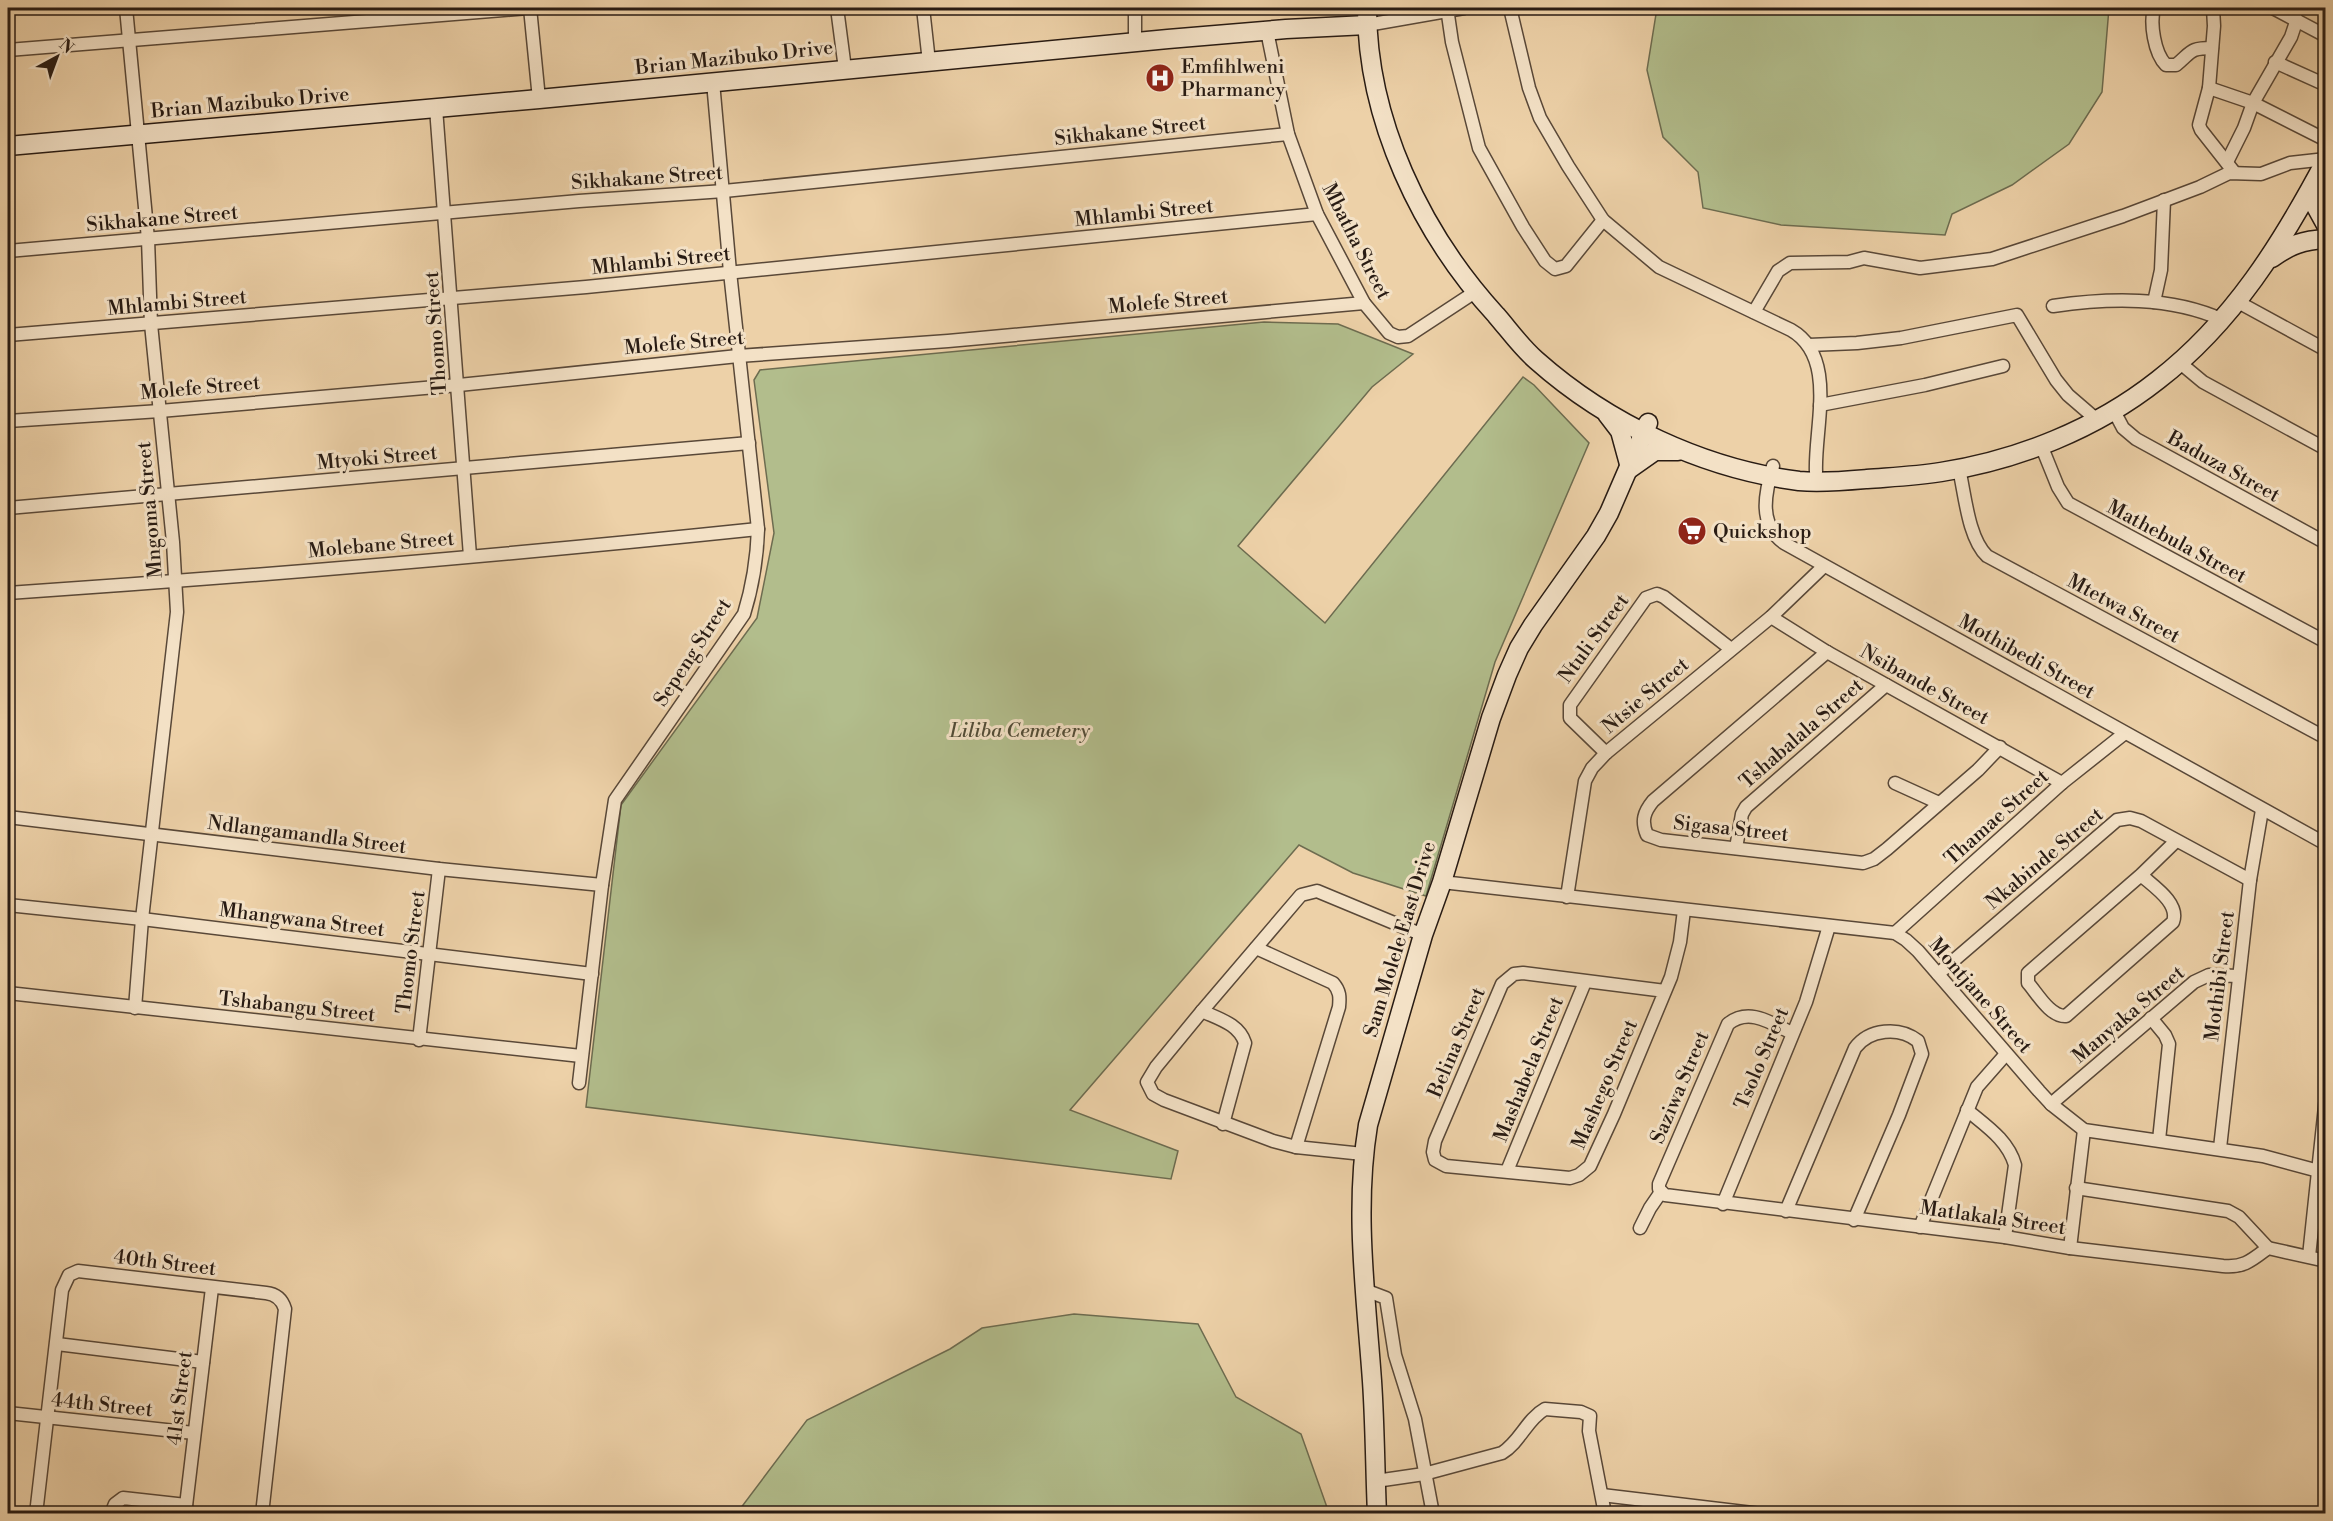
<svg xmlns="http://www.w3.org/2000/svg" width="2333" height="1521" font-family="'Libre Bodoni',serif">
	<rect width="100%" height="100%" fill="#edd1a8"/>
	<filter id="stains"><feTurbulence type="fractalNoise" baseFrequency=".00333" numOctaves="4"/><feColorMatrix values="0 0 0 0 .2 0 0 0 0 .09 0 0 0 0 .02 0 0 0 .5 -.17"/></filter>
	<radialGradient id="worn" r=".72"><stop offset=".6" stop-color="#630" stop-opacity="0"/><stop offset="1" stop-color="#630" stop-opacity=".3"/></radialGradient>
	<g fill="#b2bd8c" stroke="#6d6c50" stroke-width="1.5">
		<polygon points="1657,8 2109,8 2102,92 2069,144 2012,185 1952,214 1945,235 1781,225 1703,208 1698,172 1663,137 1647,70"/>
		<polygon points="1264,322 1338,324 1413,354 1372,387 1238,546 1325,623 1523,377 1534,385 1589,443 1495,662 1426,896 1353,873 1299,845 1070,1110 1178,1151 1171,1179 586,1107 621,805 757,618 774,533 754,380 760,370"/>
		<polygon points="1074,1314 1198,1324 1236,1397 1301,1434 1329,1513 737,1513 807,1420 950,1349 982,1328"/>
	</g>
	<g fill="none" stroke-linecap="round" stroke-linejoin="round">
		<g stroke="#594838" stroke-width="15">
			<g id="street">
				<polyline points="126,8 148,239 151,324 173,542 177,612 142,919 135,1008"/>
				<polyline points="530,8 539,99"/>
				<polyline points="837,8 845,69"/>
				<polyline points="923,8 929,62"/>
				<polyline points="1135,8 1135,43"/>
				<polyline points="1447,8 1452,42 1479,148 1523,227 1545,261 1555,269 1566,266 1603,220"/>
				<path d="M1510 8 1529 88 1540 118 1568 166 1603 220 1659 267 1791 330C1838 357 1814 428 1816 472"/>
				<path d="M2154 8C2150 23 2154 53 2166 65H2176C2192 52 2189 48 2212 48"/>
				<polyline points="2213,8 2214,26 2209,88 2199,125 2201,130 2234,172"/>
				<polyline points="2273,8 2326,36"/>
				<polyline points="1367,25 1464,8"/>
				<polyline points="1267,31 1288,134 1317,214 1364,303 1389,333 1398,337 1408,336 1475,292"/>
				<polyline points="8,50 528,8"/>
				<polyline points="2275,62 2326,85"/>
				<polyline points="2209,88 2253,103 2326,140"/>
				<polyline points="436,108 470,556"/>
				<polyline points="2227,162 2244,128 2253,103 2291,37 2296,22 2294,8"/>
				<polyline points="8,251 579,201 724,191 1288,134"/>
				<polyline points="2154,302 2161,270 2164,200"/>
				<polyline points="2238,302 2326,350"/>
				<path d="M2053 306C2109 298 2170 296 2223 320"/>
				<polyline points="1754,312 1778,271 1790,263 1849,262 1864,258 1920,268 1992,259 2123,216 2200,187 2229,173 2261,174 2290,163 2326,159"/>
				<polyline points="8,335 586,287 1317,214"/>
				<polyline points="1809,345 1857,343 1901,338 2017,315 2056,380 2068,395 2097,420"/>
				<polyline points="2179,362 2203,382 2326,449"/>
				<polyline points="1820,405 1925,385 2003,366"/>
				<polyline points="2114,411 2123,428 2136,439 2326,543"/>
				<polyline points="8,421 160,411 459,385 738,356 948,341 1364,303"/>
				<polyline points="2041,445 2058,487 2068,503 2326,642"/>
				<path d="M1773 466C1765 493 1758 524 1784 543L2326 844"/>
				<path d="M1959 469C1965 494 1968 538 1987 556L2326 738"/>
				<polyline points="8,508 749,443"/>
				<path d="M8 593C258 576 508 555 758 529"/>
				<polyline points="1771,617 1827,652 2062,783"/>
				<path d="M1827 652 1653 801C1644 812 1641 821 1647 835L1661 840 1863 863 1874 859 1887 849 1978 770 2000 747"/>
				<polyline points="1606,753 1570,718 1570,705 1646,598 1657,594 1664,597 1731,649"/>
				<polyline points="1895,783 1939,803"/>
				<polyline points="8,817 439,869 602,885"/>
				<polyline points="1736,848 1742,814 1746,807 1886,685"/>
				<path d="M2141 875C2153 886 2180 903 2173 922L2066 1016C2050 1017 2037 993 2028 983V973L2141 875 2176 841"/>
				<polyline points="1442,882 1895,933 1906,940 1918,951 2039,1091 2051,1104 2084,1130 2263,1156 2326,1173"/>
				<polyline points="1567,897 1585,781 1592,768 1606,753 1771,617 1824,566"/>
				<polyline points="8,905 142,919 592,974"/>
				<polyline points="1895,933 2062,783 2125,733"/>
				<path d="M1256 948 1333 983C1340 991 1340 997 1339 1007L1296 1147"/>
				<polyline points="1938,974 2117,820 2130,818 2141,821 2250,880"/>
				<polyline points="1665,991 1523,973 1514,974 1502,984 1435,1141 1433,1152 1435,1160 1446,1166 1570,1178 1579,1175 1590,1166 1614,1114 1671,977 1680,942 1684,910"/>
				<polyline points="8,993 581,1056"/>
				<path d="M1202 1011C1219 1019 1239 1024 1245 1043L1223 1124"/>
				<polyline points="2151,1018 2165,1035 2169,1044 2159,1140"/>
				<path d="M1792 1033C1771 1023 1749 1007 1728 1024L1659 1184V1189L1665 1195 2005 1237 2070 1248 2223 1266C2244 1268 2252 1260 2268 1248L2326 1261"/>
				<polyline points="419,1040 439,869"/>
				<path d="M579 1083 602 885 615 800 744 614C753 585 757 559 758 529L730 272 713 82"/>
				<polyline points="2051,1104 2194,982 2209,975 2238,976"/>
				<path d="M1967 1110C1986 1126 2008 1140 2015 1165L2005 1237"/>
				<polyline points="2220,1148 2250,880 2262,810"/>
				<polyline points="1363,1154 1296,1147 1273,1141 1164,1100 1153,1094 1147,1082 1156,1067 1202,1011 1301,895 1317,891 1423,935"/>
				<polyline points="1507,1171 1585,982"/>
				<polyline points="2076,1188 2228,1211 2239,1217 2268,1248"/>
				<polyline points="1723,1204 1806,1002 1829,926"/>
				<path d="M1786 1211 1855 1048C1869 1029 1899 1026 1918 1041L1922 1054 1899 1115 1854 1220"/>
				<polyline points="1920,1227 1977,1087 2006,1054"/>
				<polyline points="1640,1228 1650,1208 1661,1192"/>
				<polyline points="2070,1248 2084,1130"/>
				<polyline points="2309,1256 2326,1097"/>
				<polyline points="1365,1290 1386,1298 1395,1355 1415,1419 1433,1514"/>
				<polyline points="57,1344 203,1362"/>
				<polyline points="8,1413 194,1433"/>
				<path d="M1376 1481 1424 1474 1502 1453C1520 1442 1527 1419 1545 1409L1581 1412 1590 1416 1589 1431 1605 1514"/>
				<polyline points="1602,1495 1761,1514"/>
				<path d="M36 1514 62 1290 69 1275 78 1271 266 1293C276 1294 282 1299 285 1309L262 1514"/>
				<polyline points="111,1514 115,1504 123,1498 186,1505"/>
				<polyline points="185,1514 212,1288"/>
			</g>
		</g>
		<g stroke="#281b13" stroke-width="21">
			<g id="secondary">
				<path d="M1367 8C1367 120 1421 233 1496 315 1509 330 1521 347 1536 360 1608 424 1704 469 1799 481 1822 483 1844 481 1867 479 1892 477 1916 476 1941 472 2018 460 2096 429 2158 380 2233 322 2282 243 2326 160"/>
				<polyline points="8,146 539,99 1168,39 1286,29 1367,25"/>
				<polyline points="2317,181 2315,205 2326,225"/>
				<path d="M2272 258C2290 245 2303 240 2326 239"/>
				<polyline points="1607,414 1620,431 1629,464"/>
				<polyline points="1628,470 1655,451 1678,451"/>
				<path d="M1377 1514C1375 1469 1375 1425 1372 1381 1366 1296 1354 1210 1368 1125L1423 935 1442 882 1491 718 1507 675 1519 648 1533 625 1596 536 1609 513 1648 423"/>
			</g>
		</g>
		<use href="#street" stroke="#f3e1c6" stroke-width="12"/>
		<use href="#secondary" stroke="#f3e1c6" stroke-width="18"/>
	</g>
	<defs>
		<g id="hospital-disc" transform="scale(1.5)"><circle r="9.5" fill="#8f2418" stroke="#f3e1c6"/><path d="M-5-5h3v3.5h4V-5h3V5h-3V1.5h-4V5h-3Z" fill="#fff"/></g>
		<g id="supermarket-disc" transform="scale(1.5)"><circle r="9.5" fill="#8f2418" stroke="#f3e1c6"/><path d="M-6-5.5h2.5l.6 2H6L4.5 2H-2.5L-4.4-4H-6ZM-1.5 3.2a1.3 1.3 0 1 0 .1 0ZM3 3.2a1.3 1.3 0 1 0 .1 0Z" fill="#fff"/></g>
	</defs>
	<g fill-rule="evenodd">
		<use href="#hospital-disc" x="1160" y="78"/>
		<use href="#supermarket-disc" x="1692" y="531"/>
	</g>
	<g text-anchor="middle" stroke-width="6" stroke-linejoin="round" paint-order="stroke">
		<g font-size="20" fill="#281b13" stroke="#f3e1c6">
			<text transform="translate(734 57) rotate(-6)" y="7">Brian Mazibuko Drive</text>
			<text transform="translate(250 102) rotate(-5)" y="7">Brian Mazibuko Drive</text>
			<text transform="translate(1130 130) rotate(-6)" y="7">Sikhakane Street</text>
			<text transform="translate(647 177) rotate(-4)" y="7">Sikhakane Street</text>
			<text transform="translate(1144 212) rotate(-6)" y="7">Mhlambi Street</text>
			<text transform="translate(162 218) rotate(-5)" y="7">Sikhakane Street</text>
			<text transform="translate(1357 241) rotate(63)" y="7">Mbatha Street</text>
			<text transform="translate(661 260) rotate(-6)" y="7">Mhlambi Street</text>
			<text transform="translate(1168 301) rotate(-5)" y="7">Molefe Street</text>
			<text transform="translate(177 302) rotate(-5)" y="7">Mhlambi Street</text>
			<text transform="translate(435 333) rotate(-94)" y="7">Thomo Street</text>
			<text transform="translate(684 342) rotate(-5)" y="7">Molefe Street</text>
			<text transform="translate(200 387) rotate(-5)" y="7">Molefe Street</text>
			<text transform="translate(377 457) rotate(-5)" y="7">Mtyoki Street</text>
			<text transform="translate(2224 466) rotate(29)" y="7">Baduza Street</text>
			<text transform="translate(149 510) rotate(-95)" y="7">Mngoma Street</text>
			<text transform="translate(2177 541) rotate(28)" y="7">Mathebula Street</text>
			<text transform="translate(381 544) rotate(-5)" y="7">Molebane Street</text>
			<text transform="translate(2124 608) rotate(28)" y="7">Mtetwa Street</text>
			<text transform="translate(1593 638) rotate(-54)" y="7">Ntuli Street</text>
			<text transform="translate(692 652) rotate(-57)" y="7">Sepeng Street</text>
			<text transform="translate(2027 656) rotate(29)" y="7">Mothibedi Street</text>
			<text transform="translate(1925 684) rotate(29)" y="7">Nsibande Street</text>
			<text transform="translate(1645 695) rotate(-40)" y="7">Ntsie Street</text>
			<text transform="translate(1801 733) rotate(-41)" y="7">Tshabalala Street</text>
			<text transform="translate(1996 817) rotate(-42)" y="7">Thamae Street</text>
			<text transform="translate(1731 828) rotate(6)" y="7">Sigasa Street</text>
			<text transform="translate(307 834) rotate(7)" y="7">Ndlangamandla Street</text>
			<text transform="translate(2044 858) rotate(-40)" y="7">Nkabinde Street</text>
			<text transform="translate(302 919) rotate(7)" y="7">Mhangwana Street</text>
			<text transform="translate(1399 939) rotate(-73)" y="7">Sam Molele East Drive</text>
			<text transform="translate(410 952) rotate(-83)" y="7">Thomo Street</text>
			<text transform="translate(2219 976) rotate(-83)" y="7">Mothibi Street</text>
			<text transform="translate(1981 995) rotate(49)" y="7">Montjane Street</text>
			<text transform="translate(297 1006) rotate(6)" y="7">Tshabangu Street</text>
			<text transform="translate(2128 1014) rotate(-40)" y="7">Manyaka Street</text>
			<text transform="translate(1456 1042) rotate(-67)" y="7">Belina Street</text>
			<text transform="translate(1761 1058) rotate(-67)" y="7">Tsolo Street</text>
			<text transform="translate(1528 1069) rotate(-68)" y="7">Mashabela Street</text>
			<text transform="translate(1604 1084) rotate(-67)" y="7">Mashego Street</text>
			<text transform="translate(1679 1087) rotate(-67)" y="7">Saziwa Street</text>
			<text transform="translate(1993 1217) rotate(8)" y="7">Matlakala Street</text>
			<text transform="translate(165 1262) rotate(7)" y="7">40th Street</text>
			<text transform="translate(179 1398) rotate(-83)" y="7">41st Street</text>
			<text transform="translate(102 1404) rotate(6)" y="7">44th Street</text>
		</g>
		<g font-size="20" fill="#281b13" stroke="#f3e1c6" text-anchor="start">
			<text x="1181" y="73">Emfihlweni<tspan x="1181" dy="23">Pharmancy</tspan></text>
			<text x="1713" y="538">Quickshop</text>
		</g>
		<g font-size="20" font-style="italic" fill="#514c37" stroke="#f3e1c6">
			<text x="1020" y="737">Liliba Cemetery</text>
		</g>
	</g>
	<rect width="2333" height="1521" fill="none" stroke="#edd1a8" stroke-width="30"/>
	<rect x="9" y="9" width="2315" height="1503" fill="none" stroke="#281b13" stroke-width="3"/>
	<rect x="15" y="15" width="2303" height="1491" fill="none" stroke="#281b13" stroke-width="1.5"/>
	<g transform="translate(57 57) rotate(41)" stroke="#f3e1c6" stroke-width="4.5" paint-order="stroke">
	<path d="M0-4.5L10 22L0 15L-10 22Z" fill="#281b13"/>
	<text y="-9" font-size="16" font-weight="bold" text-anchor="middle" fill="#281b13">N</text>
	</g>
	<rect width="100%" height="100%" filter="url(#stains)"/>
	<rect width="100%" height="100%" fill="url(#worn)"/>
</svg>
